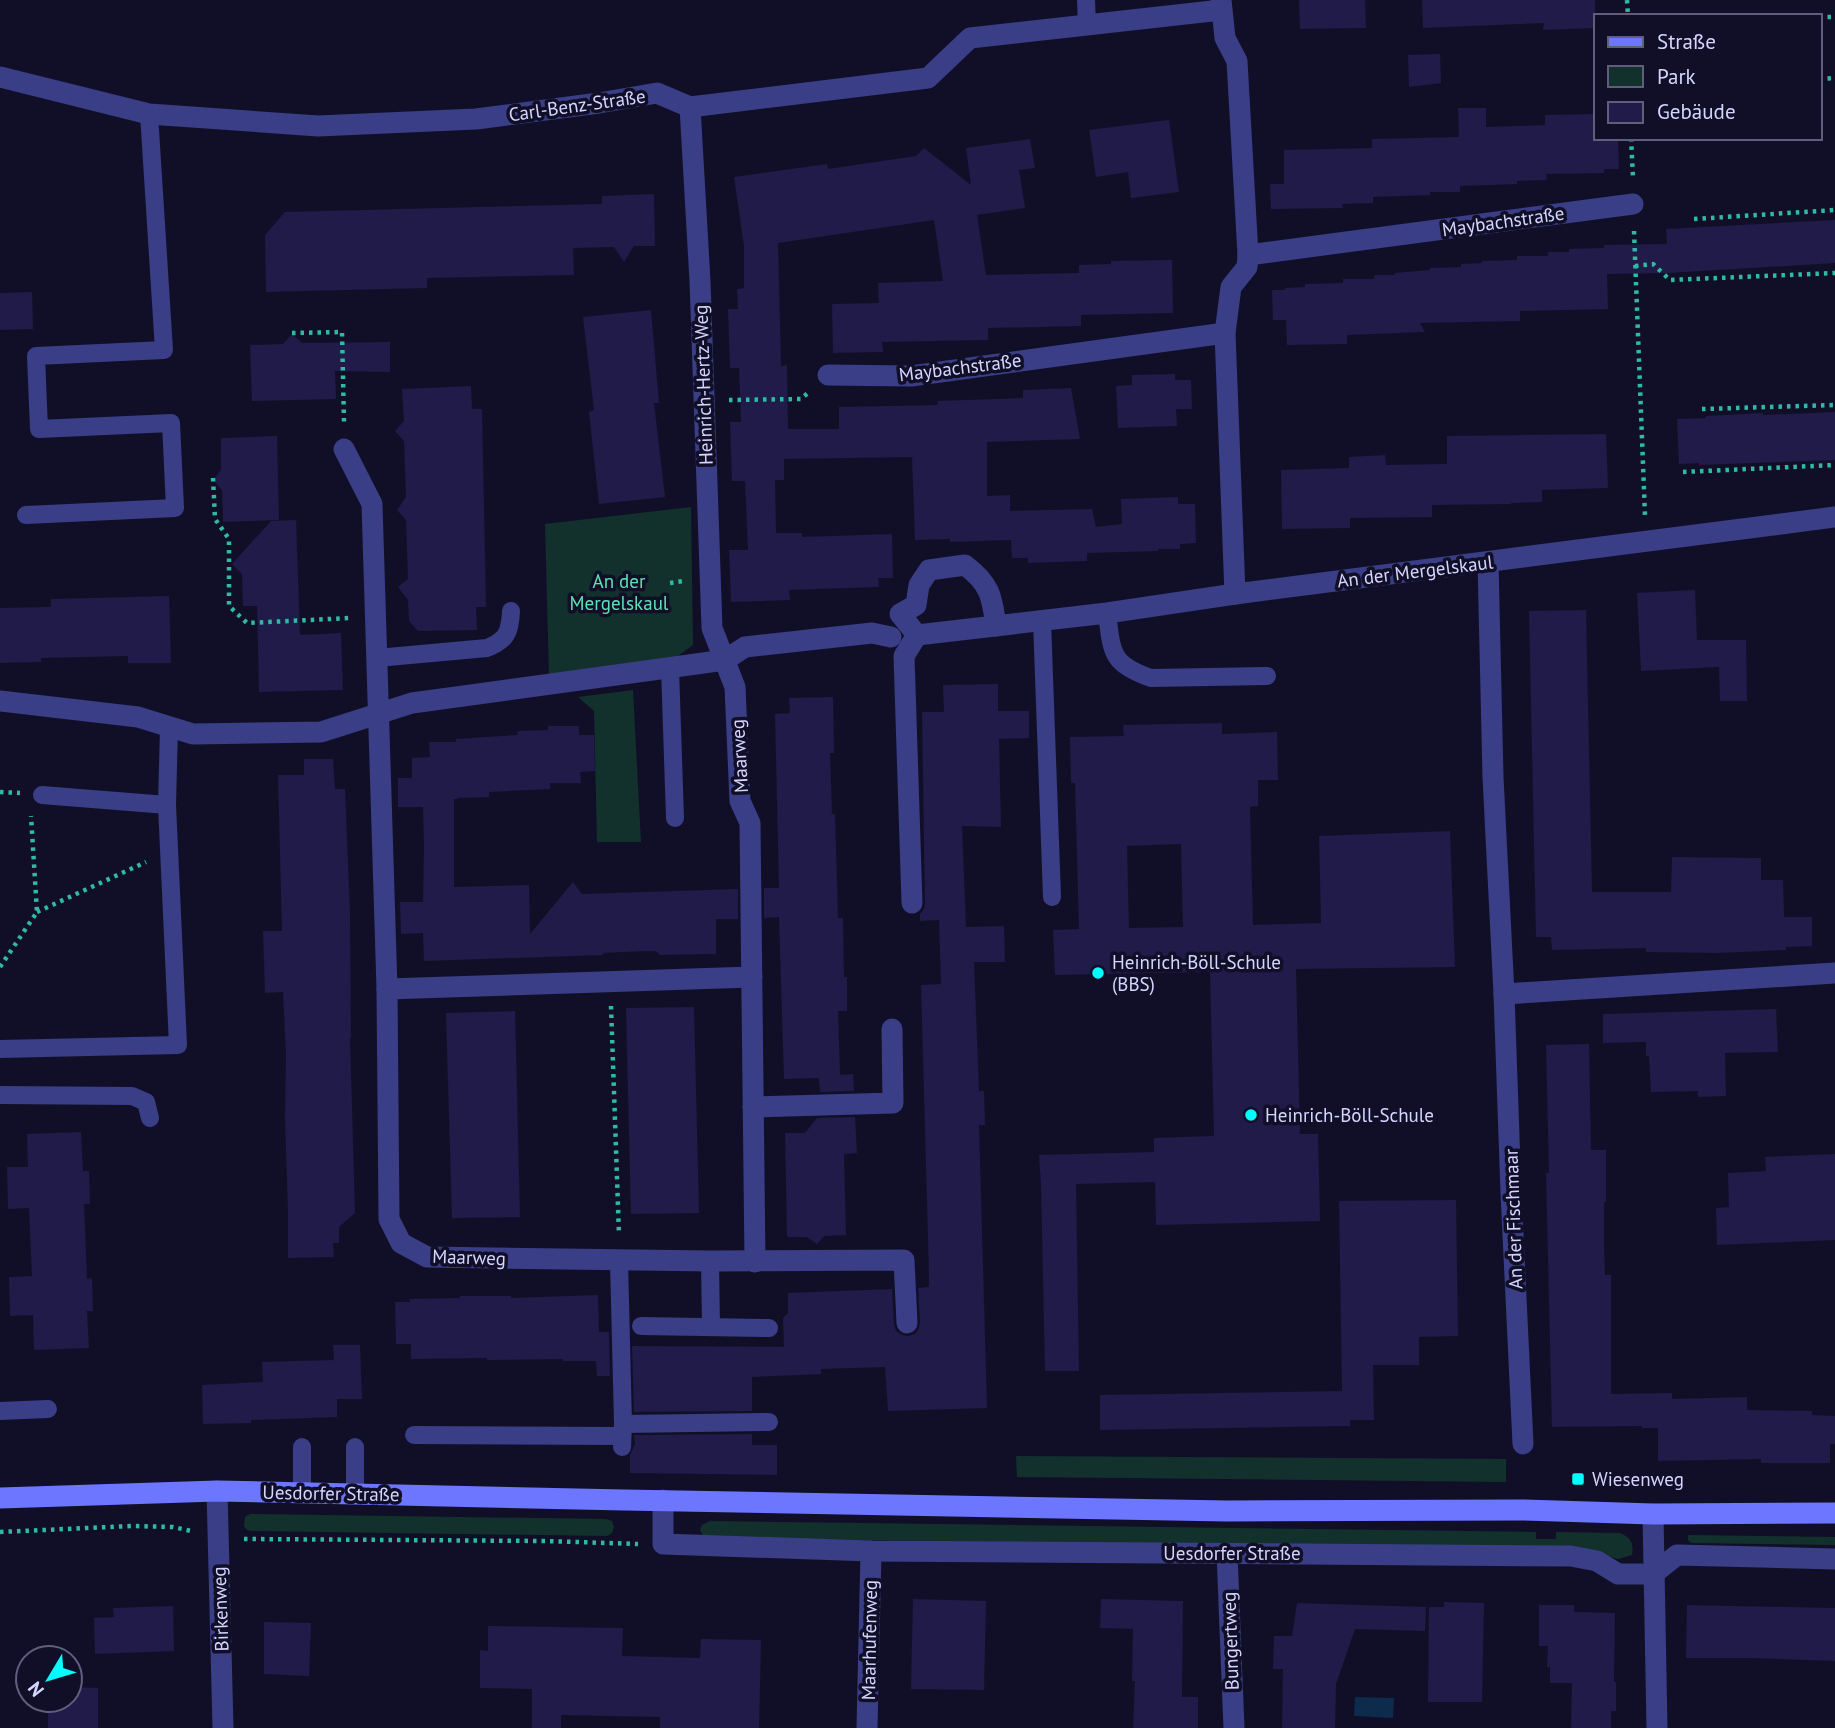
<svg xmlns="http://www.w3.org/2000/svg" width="1835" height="1728" font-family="'PT Sans',sans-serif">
	<rect width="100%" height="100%" fill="#110f27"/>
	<g fill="#12312d">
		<polygon points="691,507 693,645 671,661 549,676 545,524"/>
		<polygon points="633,690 641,842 597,842 594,711 578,697"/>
		<polygon points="1016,1456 1506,1459 1506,1482 1017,1477"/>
		<polygon points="250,1514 606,1519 612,1521 614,1527 612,1533 607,1536 250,1531 247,1530 244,1526 245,1517"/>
		<path d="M710 1521 1536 1532V1539H1556V1532L1620 1533C1631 1538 1634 1543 1632 1555L1618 1559 1589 1550 1569 1549 707 1538 704 1537 700 1530 702 1525Z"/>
		<polygon points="1688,1535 1835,1537 1835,1545 1691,1543 1688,1540"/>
	</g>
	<polygon fill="#0d2b4c" points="1355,1697 1394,1698 1393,1718 1354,1716"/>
	<g fill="#201b48" fill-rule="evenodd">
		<polygon points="1299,0 1365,0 1366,28 1300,29"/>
		<polygon points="1422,0 1595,0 1595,28 1543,30 1544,23 1423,28"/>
		<polygon points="1440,54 1441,83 1409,87 1408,55"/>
		<polygon points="1458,108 1486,108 1486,127 1545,125 1545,115 1595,114 1595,138 1618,139 1619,169 1604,169 1604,173 1546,174 1547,180 1517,181 1517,184 1460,186 1460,192 1430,192 1430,195 1373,197 1373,203 1342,204 1343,208 1271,209 1270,184 1284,184 1284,150 1372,148 1372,139 1459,137"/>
		<polygon points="1169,120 1179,192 1131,198 1128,172 1096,177 1089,130"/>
		<polygon points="1030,139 1035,168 1019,170 1025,208 977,215 986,275 1079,273 1079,265 1111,264 1111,261 1172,260 1173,313 1081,315 1081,326 988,328 988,340 882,342 883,352 833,353 832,304 879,303 878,283 943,281 934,220 778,243 781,366 787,365 788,429 839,429 839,407 938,405 937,401 1023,398 1023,390 1071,388 1080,439 987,442 987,496 1010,495 1010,511 1092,509 1096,527 1122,524 1121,499 1178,497 1178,504 1195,504 1196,543 1180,544 1180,549 1158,549 1158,551 1087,553 1087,561 1028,563 1028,558 1012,558 1011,540 950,542 950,539 915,540 912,457 784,459 784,480 775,480 776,533 802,533 802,537 892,534 893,578 878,578 879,587 789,590 790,600 731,602 729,550 748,550 745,481 732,481 730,422 741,422 739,368 730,368 728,309 738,309 737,289 744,288 744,246 734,177 827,164 828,169 916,156 924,148 971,185 966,148"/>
		<polygon points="654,194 655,246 634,246 624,262 614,247 573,248 574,275 427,278 427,288 266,292 265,235 285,212 602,204 602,196"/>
		<polygon points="1835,220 1835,263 1668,273 1607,274 1608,309 1520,311 1520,321 1420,323 1425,332 1347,335 1347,344 1287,345 1286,320 1273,320 1272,290 1285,290 1285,288 1305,287 1305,284 1343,283 1343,279 1374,279 1375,275 1395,275 1394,273 1430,270 1430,268 1461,267 1461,264 1482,263 1482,261 1517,260 1517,256 1548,256 1548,252 1569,252 1569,249 1604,248 1604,245 1667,244 1666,229"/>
		<polygon points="32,292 33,329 0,330 0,293"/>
		<polygon points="651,310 659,403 654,403 665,497 599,504 589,412 594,410 583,317"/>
		<polygon points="292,334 302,343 390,342 390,372 335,371 336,399 252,401 250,345 283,344"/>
		<polygon points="1175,374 1175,380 1191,380 1192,409 1176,409 1177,426 1118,428 1116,386 1132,385 1132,375"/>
		<polygon points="471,386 472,409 482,409 486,607 476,607 477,630 418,631 409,621 408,600 398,587 408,579 406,520 397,510 406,497 404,441 395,431 404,421 402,389"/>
		<polygon points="1835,412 1835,460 1699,465 1699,463 1679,464 1677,419 1706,418 1706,416 1763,413 1763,415"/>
		<polygon points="1606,434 1608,488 1542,490 1542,502 1511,503 1511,504 1432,505 1432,517 1350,518 1350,528 1282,529 1281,470 1349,468 1349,457 1385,455 1386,465 1447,464 1447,436"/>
		<polygon points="277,436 279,520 223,522 222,490 213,480 221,470 221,438"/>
		<polygon points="296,520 300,635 341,633 343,690 259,692 257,606 243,606 242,574 232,564 271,521"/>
		<polygon points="1695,590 1697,640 1746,640 1747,701 1720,701 1719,667 1641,671 1637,593"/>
		<polygon points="169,596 171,663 128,663 128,656 41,658 41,662 0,663 0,608 51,607 51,599"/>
		<polygon points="1586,610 1592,892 1671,892 1672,857 1761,858 1761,880 1783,880 1784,917 1812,917 1812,946 1786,947 1786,950 1718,953 1646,952 1646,948 1552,950 1551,937 1536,937 1529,611"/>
		<polygon points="998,684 998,711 1029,711 1029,738 999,739 1001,827 962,826 966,927 1004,926 1005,962 974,962 979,1091 984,1091 985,1125 979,1125 987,1408 888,1411 885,1367 821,1369 821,1374 752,1377 752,1411 634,1412 632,1346 784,1347 783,1318 788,1313 788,1293 892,1289 894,1324 896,1331 902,1335 908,1336 915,1334 919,1328 920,1322 918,1288 929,1287 929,1273 921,985 941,984 939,920 920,921 920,914 924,909 925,903 922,712 944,712 943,685"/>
		<polygon points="833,697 834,753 830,753 832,814 835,814 838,918 843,918 844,977 847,977 847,1011 838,1011 840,1075 853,1074 854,1091 820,1092 819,1078 784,1079 779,917 764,918 764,888 779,888 775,714 790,713 789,698"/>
		<path d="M1222 723V734L1277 732 1278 780H1258V806L1250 807 1253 925 1321 923 1319 836 1450 831 1455 967 1296 969 1300 1134H1318L1320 1221 1156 1225 1155 1182 1076 1184 1079 1371H1045L1041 1185 1039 1155 1154 1152V1138L1214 1136 1210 972 1055 975 1053 930 1079 929 1075 783H1071L1070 737 1124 736 1123 725ZM1181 844 1183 927 1129 928 1127 846Z"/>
		<polygon points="548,726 579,726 579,735 594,735 595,771 580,772 581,783 550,783 550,789 489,792 489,797 458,798 458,799 454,799 454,887 529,885 530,934 573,882 582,894 738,889 738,919 716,919 716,954 660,955 656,951 643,951 603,953 603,955 424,961 423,933 401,934 400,902 423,902 424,847 423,807 398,807 398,778 412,778 412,758 430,757 429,742 456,742 456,739 517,735 518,731 548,730"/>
		<polygon points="304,759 333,759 335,789 345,789 350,914 351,1038 350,1038 355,1213 339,1227 339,1243 333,1243 334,1257 288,1258 288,1211 285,1118 286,1054 283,992 265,993 263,931 282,931 278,775 304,775"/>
		<polygon points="694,1007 699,1213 631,1214 626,1008"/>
		<polygon points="1776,1009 1778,1052 1725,1053 1726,1096 1698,1097 1698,1091 1651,1092 1649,1056 1646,1056 1646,1042 1603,1043 1603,1014"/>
		<polygon points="515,1011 520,1217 452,1218 446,1013"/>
		<polygon points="1589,1044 1591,1150 1606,1150 1606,1202 1604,1202 1604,1246 1605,1275 1611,1275 1611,1394 1672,1393 1672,1399 1747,1397 1747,1410 1812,1411 1812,1415 1835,1416 1835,1444 1830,1444 1830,1463 1761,1463 1761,1459 1658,1461 1658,1428 1642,1428 1642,1426 1552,1427 1546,1173 1549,1173 1546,1045"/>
		<polygon points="855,1117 857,1153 844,1154 846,1235 824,1236 817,1244 807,1237 787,1237 785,1133 805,1133 817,1118"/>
		<polygon points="81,1132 83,1171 89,1171 90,1204 84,1204 87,1279 92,1278 93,1311 87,1311 89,1348 34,1350 33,1315 10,1316 9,1277 32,1276 29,1208 8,1209 7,1167 28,1167 27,1134"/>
		<polygon points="1835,1154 1835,1240 1717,1245 1716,1208 1729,1207 1728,1173 1766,1171 1765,1157"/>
		<polygon points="1456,1200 1458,1336 1419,1337 1419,1365 1373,1365 1374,1420 1350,1420 1350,1426 1100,1430 1100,1395 1342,1391 1339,1201"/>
		<polygon points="598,1295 599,1332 609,1332 610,1376 597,1376 596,1361 563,1361 563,1359 487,1360 487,1358 411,1359 411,1344 396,1344 395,1302 410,1302 409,1299 460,1298 460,1296 511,1296 511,1298"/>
		<polygon points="333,1345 360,1345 362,1399 337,1399 337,1417 251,1420 251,1423 203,1424 202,1385 263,1382 262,1362 334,1360"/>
		<polygon points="752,1434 752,1445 777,1445 777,1475 630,1473 630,1455 635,1444 634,1435"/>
		<polygon points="913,1599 986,1601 984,1690 911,1689"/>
		<polygon points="1101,1599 1183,1601 1182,1697 1198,1697 1198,1728 1133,1728 1135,1681 1132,1681 1133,1629 1100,1628"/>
		<polygon points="1444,1602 1484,1603 1482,1702 1428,1702 1429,1607 1444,1607"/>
		<polygon points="1297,1603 1426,1607 1425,1631 1355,1629 1336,1684 1335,1728 1282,1728 1283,1669 1273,1669 1274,1636 1292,1636"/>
		<polygon points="1539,1605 1574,1605 1574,1612 1615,1613 1614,1682 1616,1682 1616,1711 1611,1711 1611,1728 1571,1728 1572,1683 1550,1683 1550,1667 1547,1667 1548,1646 1539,1646"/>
		<polygon points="1687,1605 1835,1608 1835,1661 1748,1658 1686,1658"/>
		<polygon points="173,1606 174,1651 95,1654 94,1618 114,1617 113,1608"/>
		<polygon points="264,1622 311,1623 309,1676 264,1674"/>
		<polygon points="488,1626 623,1628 622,1656 700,1658 701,1639 761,1640 759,1728 660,1728 660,1717 561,1715 561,1728 532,1728 532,1689 480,1688 480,1650 488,1651"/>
		<polygon points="70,1687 98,1688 98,1728 48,1728 48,1700 70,1700"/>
	</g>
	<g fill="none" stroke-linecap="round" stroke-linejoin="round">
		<g stroke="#2ebaa5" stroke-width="4.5" stroke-dasharray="3.5 5" stroke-linecap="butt">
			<polyline points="1627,0 1628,16"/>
			<polyline points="1819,17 1835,17"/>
			<polyline points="1819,79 1835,78"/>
			<polyline points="1631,138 1633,177"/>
			<polyline points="1694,219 1835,210"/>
			<polyline points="1634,231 1645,516"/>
			<polyline points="1635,266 1653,264 1670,280 1835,273"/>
			<polyline points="292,333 342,332 344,422"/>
			<polyline points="729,400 801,399 809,392"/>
			<polyline points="1702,409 1835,405"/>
			<polyline points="1683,472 1835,465"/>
			<polyline points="213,478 215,519 229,539 229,606 247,623 350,618"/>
			<polyline points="670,583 684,581"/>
			<polyline points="0,792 20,793"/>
			<polyline points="37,912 146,862"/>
			<polyline points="0,967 37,912 31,816"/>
			<polyline points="611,1006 619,1235"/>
			<polyline points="0,1532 131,1526 173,1527 191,1531"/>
			<polyline points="244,1539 546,1541 638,1544"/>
		</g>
		<g stroke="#393e86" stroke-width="18">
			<polyline points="1086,0 1087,25"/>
			<polyline points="26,515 175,508 171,423 39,429 36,356 164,350 149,114"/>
			<path d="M1107 613C1112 652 1110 664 1151 678L1267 676"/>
			<polyline points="1042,621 1052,897"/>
			<path d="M377 658 487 648C507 640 510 632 511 611"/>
			<polyline points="670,668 675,818"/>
			<polyline points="42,795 167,805"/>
			<polyline points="0,1049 178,1045 167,805 169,728"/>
			<polyline points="0,1095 132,1096 146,1102 150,1118"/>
			<polyline points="619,1261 623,1424 622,1447"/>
			<polyline points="710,1261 711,1327"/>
			<polyline points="641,1326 769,1328"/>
			<polyline points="0,1411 48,1409"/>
			<polyline points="623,1424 769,1422"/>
			<polyline points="414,1435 622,1436"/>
			<polyline points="302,1492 302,1447"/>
			<polyline points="355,1494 355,1447"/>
		</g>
		<g stroke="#393e86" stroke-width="21">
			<polyline points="1221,0 1225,38 1237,61 1248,255 1247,267 1231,287 1225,333 1235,594"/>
			<polyline points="0,77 149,114 318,126 476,119 599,103 657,93 690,107 928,78 970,38 1221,10"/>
			<polyline points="690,107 700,281 712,628 735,687 740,801 750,823 755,1262"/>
			<polyline points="1248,255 1633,204"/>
			<polyline points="828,375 911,376 1225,333"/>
			<polyline points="344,449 372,504 387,989 389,1219 401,1243 427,1257 710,1261 904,1260 907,1323"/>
			<polyline points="1488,562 1493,777 1504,994 1511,1193 1523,1444"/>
			<polyline points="917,635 1107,613 1235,594 1835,517"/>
			<path d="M917 635 900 614 916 605 919 585 929 570 965 565C990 584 992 596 996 626"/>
			<polyline points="0,701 138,717 193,734 321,732 412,703 725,660 745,647 872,633 891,637"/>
			<polyline points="912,903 904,656 917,635"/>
			<polyline points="387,989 752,977"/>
			<polyline points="1504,994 1835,973"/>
			<polyline points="753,1107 893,1103 892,1029"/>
			<polyline points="217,1491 223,1728"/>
			<polyline points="663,1500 663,1544 871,1551 1571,1556 1597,1561 1618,1574 1653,1574 1677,1555 1835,1559"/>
			<polyline points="1653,1514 1657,1728"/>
			<polyline points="1227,1553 1234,1728"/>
			<polyline points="867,1728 871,1551"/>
		</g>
		<polyline stroke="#6c76ff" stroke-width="21" points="0,1498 217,1491 624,1500 1227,1511 1524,1510 1653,1514 1835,1513"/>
	</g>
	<g fill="#01fdff" stroke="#110f27" stroke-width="2.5">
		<circle cx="1098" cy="973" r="7"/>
		<circle cx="1251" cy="1115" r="7"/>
		<rect x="1571" y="1472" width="14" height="14" rx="3.5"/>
	</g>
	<g text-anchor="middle" stroke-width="7" stroke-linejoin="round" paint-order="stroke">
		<g font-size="19" fill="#d6d5ff" stroke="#110f27">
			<text transform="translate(577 105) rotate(-8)" y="7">Carl-Benz-Straße</text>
			<text transform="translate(1503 221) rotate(-8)" y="7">Maybachstraße</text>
			<text transform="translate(960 367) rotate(-7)" y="7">Maybachstraße</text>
			<text transform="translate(703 385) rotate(-92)" y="7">Heinrich-Hertz-Weg</text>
			<text transform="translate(1415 571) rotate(-7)" y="7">An der Mergelskaul</text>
			<text transform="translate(739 756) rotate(-93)" y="7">Maarweg</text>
			<text transform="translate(1513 1219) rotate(-92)" y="7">An der Fischmaar</text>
			<text transform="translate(469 1257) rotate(2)" y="7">Maarweg</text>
			<text transform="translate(331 1493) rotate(1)" y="7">Uesdorfer Straße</text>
			<text x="1232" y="1560">Uesdorfer Straße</text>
			<text transform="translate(220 1609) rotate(-92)" y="7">Birkenweg</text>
			<text transform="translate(869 1640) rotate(-89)" y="7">Maarhufenweg</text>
			<text transform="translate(1230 1641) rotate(-92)" y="7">Bungertweg</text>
		</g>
		<g font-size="19" fill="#5ee2b4" stroke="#110f27">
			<text x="619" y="588">An der<tspan x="619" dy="22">Mergelskaul</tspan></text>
		</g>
		<g font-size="19" fill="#d6d5ff" stroke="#110f27" text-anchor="start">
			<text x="1112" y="969">Heinrich-Böll-Schule<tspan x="1112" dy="22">(BBS)</tspan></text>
			<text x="1265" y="1122">Heinrich-Böll-Schule</text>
			<text x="1592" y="1486">Wiesenweg</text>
		</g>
	</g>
	<rect x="1594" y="14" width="228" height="126" fill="#110f27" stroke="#605e7d" stroke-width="2"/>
	<rect x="1608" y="37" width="35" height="10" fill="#6c76ff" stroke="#605e7d" stroke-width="2"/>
	<text x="1657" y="49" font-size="21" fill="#d6d5ff">Straße</text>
	<rect x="1608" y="66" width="35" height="21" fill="#12312d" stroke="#605e7d" stroke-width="2"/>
	<text x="1657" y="84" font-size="21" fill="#d6d5ff">Park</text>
	<rect x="1608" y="102" width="35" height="21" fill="#201b48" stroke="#605e7d" stroke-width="2"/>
	<text x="1657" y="119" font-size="21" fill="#d6d5ff">Gebäude</text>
	<g transform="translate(49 1679) rotate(232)"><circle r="33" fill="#110f27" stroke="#605e7d" stroke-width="2"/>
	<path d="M0-5L12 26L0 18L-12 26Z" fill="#01fdff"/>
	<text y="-10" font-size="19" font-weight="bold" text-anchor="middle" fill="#d6d5ff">N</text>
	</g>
</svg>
